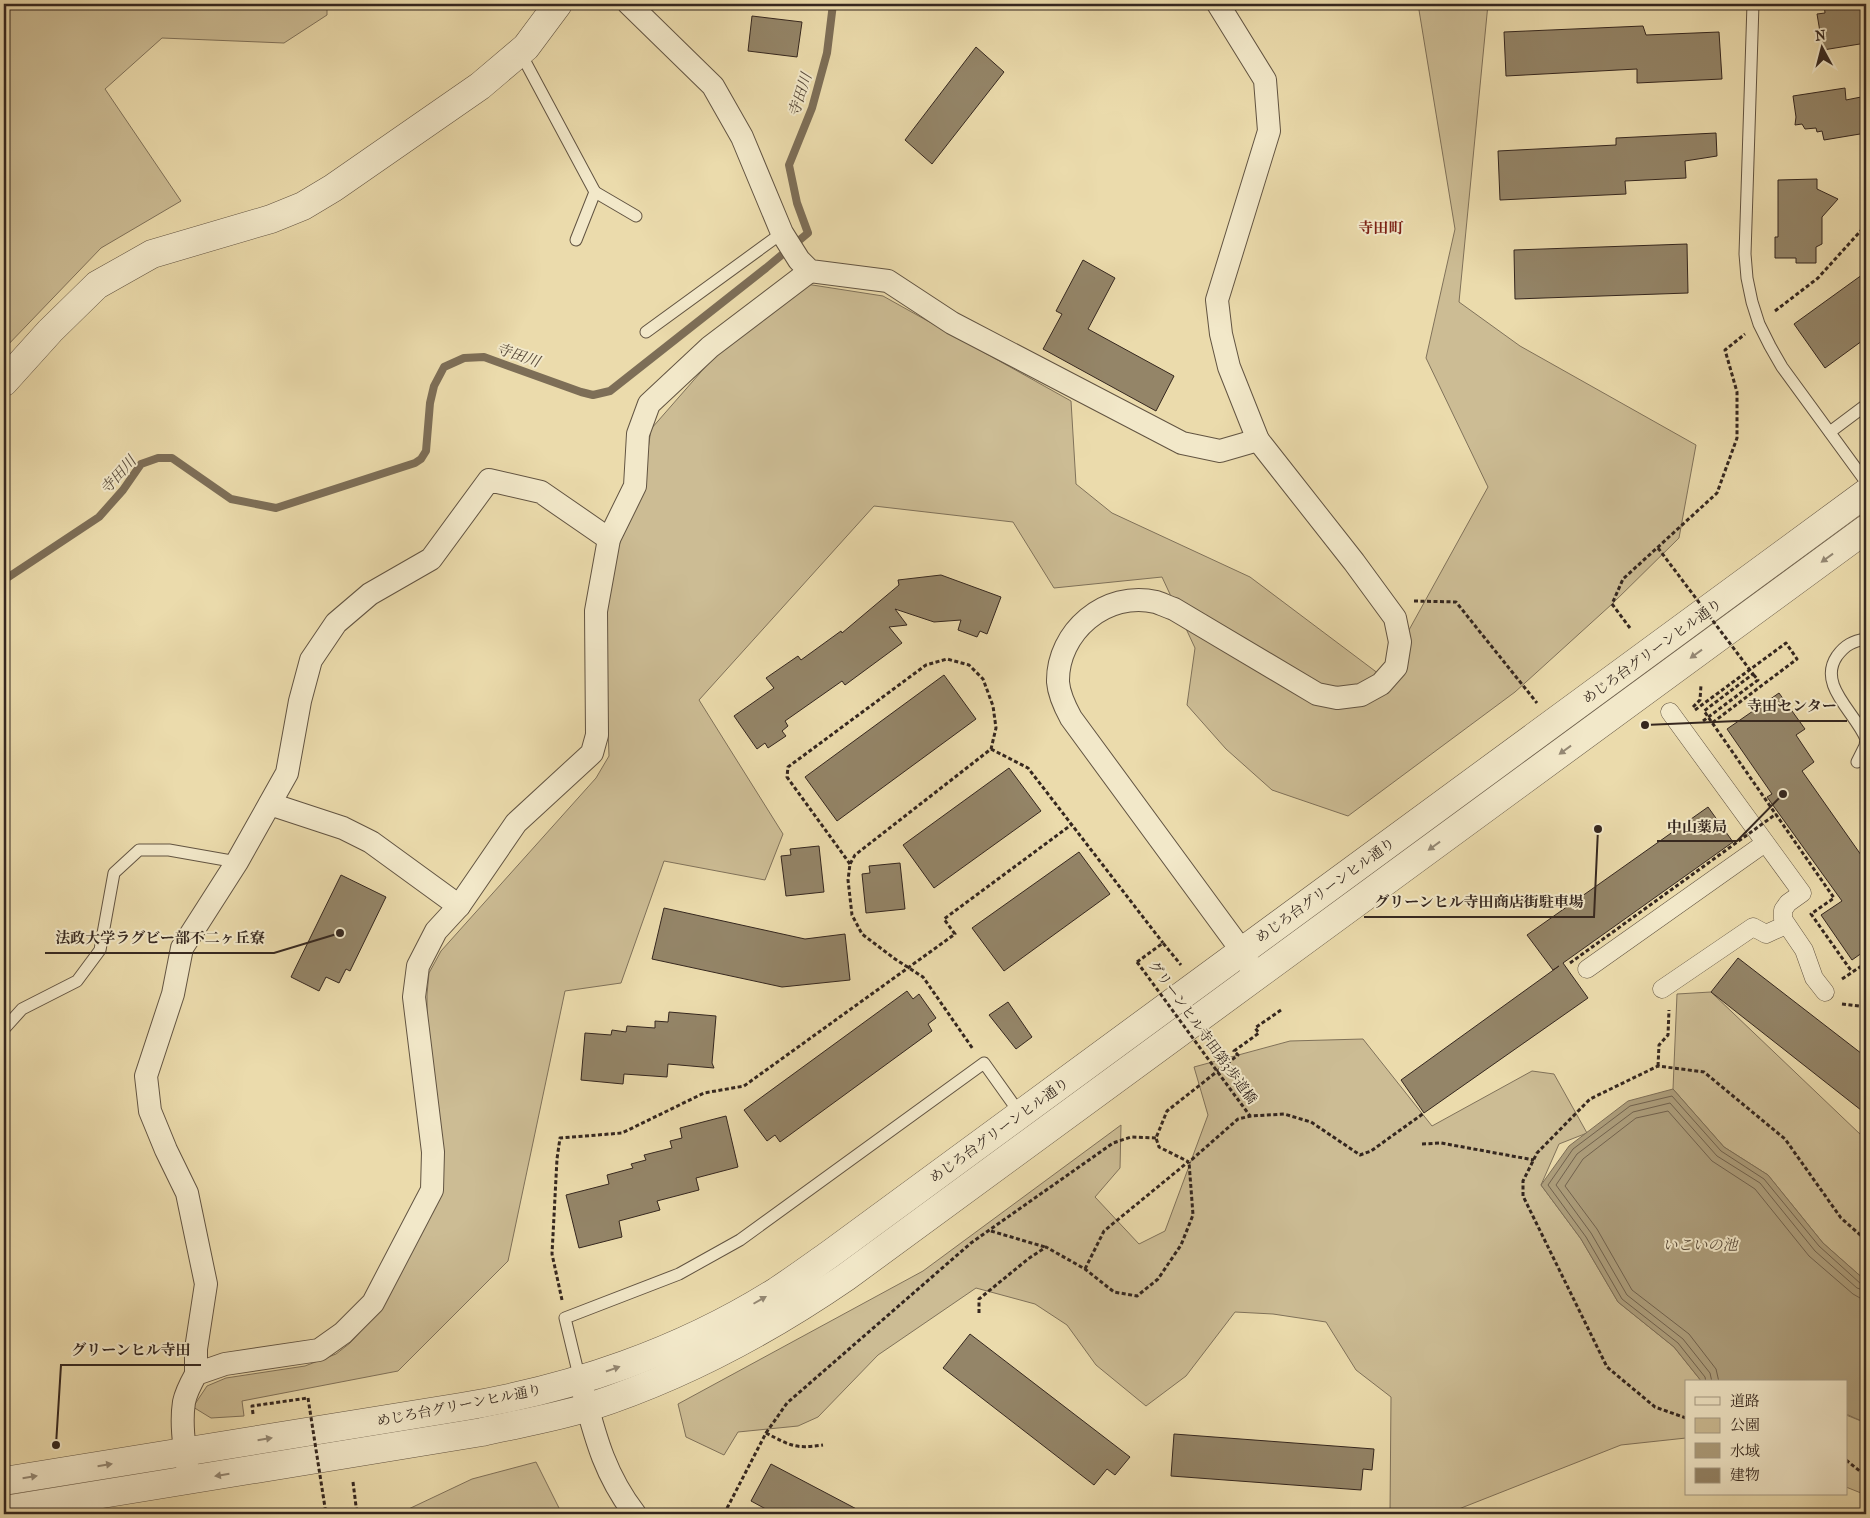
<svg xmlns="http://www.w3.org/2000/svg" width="1870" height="1518" font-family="'IM FELL French Canon','Noto Serif JP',serif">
	<rect width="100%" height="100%" fill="#ebdbac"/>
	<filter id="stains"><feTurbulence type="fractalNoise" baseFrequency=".004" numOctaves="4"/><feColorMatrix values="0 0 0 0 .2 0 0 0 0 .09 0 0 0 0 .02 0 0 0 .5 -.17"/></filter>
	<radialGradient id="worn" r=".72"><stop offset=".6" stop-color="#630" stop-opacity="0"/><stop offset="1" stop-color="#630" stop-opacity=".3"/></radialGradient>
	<g fill="#ccbc94" stroke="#80725a">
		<polygon points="4,4 327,4 327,15 284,43 162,38 105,89 181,201 101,248 4,349"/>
		<polygon points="1418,4 1488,4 1459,302 1520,346 1696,445 1679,538 1612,604 1515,692 1348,816 1272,790 1226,749 1187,705 1195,648 1162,577 1054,588 1013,522 874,506 699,700 783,834 765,880 664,861 621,983 565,991 508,1261 398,1371 242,1401 244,1416 211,1418 193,1407 207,1386 226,1378 305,1366 336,1354 350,1343 382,1308 443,1184 427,1037 427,994 429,973 441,951 596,778 609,756 604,625 615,549 642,491 651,429 721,349 806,284 883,296 1071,401 1076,484 1112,513 1250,577 1383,677 1488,487 1426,358 1455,229"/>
		<polygon points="1711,992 1861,1135 1863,1149 1866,1151 1866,1281 1823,1243 1768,1175 1724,1147 1673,1089 1677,994"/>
		<polygon points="1363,1039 1432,1126 1532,1071 1554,1074 1587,1133 1559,1144 1541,1185 1581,1239 1618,1302 1674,1347 1702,1382 1686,1382 1686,1438 1621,1445 1446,1514 1393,1514 1390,1513 1391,1397 1356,1370 1326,1322 1273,1314 1235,1312 1186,1376 1146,1406 1096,1365 1067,1325 1035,1304 976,1288 878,1355 818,1417 798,1426 738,1432 724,1455 686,1437 678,1404 923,1271 1121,1125 1120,1168 1095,1197 1139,1244 1165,1231 1208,1115 1194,1067 1290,1041"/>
		<polygon points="1846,1415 1866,1423 1866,1495 1846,1487"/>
		<polygon points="536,1462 562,1514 398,1514 472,1479"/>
	</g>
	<polygon fill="#ad9e7c" stroke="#7d6e57" points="1673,1089 1724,1147 1768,1175 1823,1243 1866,1281 1866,1423 1846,1414 1846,1382 1702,1382 1674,1347 1618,1302 1581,1239 1541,1185 1569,1146 1628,1101"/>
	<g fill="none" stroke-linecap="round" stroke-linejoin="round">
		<g stroke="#71624e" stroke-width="1">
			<polyline points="1706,1382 1705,1377 1678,1343 1622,1299 1586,1237 1548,1185 1573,1149 1630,1106 1672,1096 1721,1151 1764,1179 1819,1246 1861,1284 1866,1285"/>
			<polyline points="1712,1382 1710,1373 1683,1339 1627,1295 1591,1233 1556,1185 1577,1154 1633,1112 1670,1103 1717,1156 1760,1183 1815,1251 1857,1288 1866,1291"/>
			<polyline points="1719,1382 1716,1369 1689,1334 1632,1290 1597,1229 1565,1186 1583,1159 1636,1118 1668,1111 1712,1161 1755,1189 1809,1256 1853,1294 1860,1298 1866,1299"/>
		</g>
		<polyline stroke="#7d6e57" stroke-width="8" points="4,580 99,517 123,490 141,464 158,458 172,458 231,499 276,508 415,463 421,459 426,451 430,403 434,386 444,367 464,358 484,357 581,392 593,395 610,391 766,268 808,233 797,203 789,165 812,108 827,53 833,4"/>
	</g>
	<g fill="#948568" stroke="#35271f">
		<polygon points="1824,4 1866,4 1866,43 1823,50 1817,14 1825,13"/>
		<polygon points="752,16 802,22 797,57 748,51"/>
		<polygon points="1643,26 1646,35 1719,32 1722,79 1637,83 1637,69 1506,76 1504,32"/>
		<polygon points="976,47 1004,72 932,164 905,140"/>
		<polygon points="1845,88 1846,100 1866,96 1866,133 1824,140 1822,131 1817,132 1816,128 1805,129 1802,124 1795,125 1796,117 1793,96"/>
		<polygon points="1716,133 1717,156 1685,161 1686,178 1625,181 1626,194 1500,200 1498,151 1616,145 1616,138"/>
		<polygon points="1817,179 1817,189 1838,199 1822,217 1822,244 1816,247 1816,263 1796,263 1796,258 1775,258 1775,237 1778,237 1778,180"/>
		<polygon points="1687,244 1688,293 1515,299 1514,250"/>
		<polygon points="1083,260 1115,278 1088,329 1174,376 1156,411 1043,349 1062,314 1056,311"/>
		<polygon points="1866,272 1866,338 1825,368 1794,324"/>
		<polygon points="941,575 1001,597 987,634 980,631 977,637 958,630 961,620 934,622 895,609 907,625 889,627 902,643 845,685 842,681 785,721 788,726 782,731 786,736 768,748 765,743 757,749 734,716 774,688 766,678 798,656 801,660 841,631 842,633 899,585 898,580"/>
		<polygon points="944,675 976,719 837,821 805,777"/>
		<polygon points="1779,693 1805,729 1796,735 1814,762 1802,771 1866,862 1866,950 1852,960 1821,915 1842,901 1767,797 1772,794 1727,729"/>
		<polygon points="1009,768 1041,811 934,888 903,845"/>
		<polygon points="1708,807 1733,842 1563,963 1588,998 1424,1113 1401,1080 1559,966 1553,970 1527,935"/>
		<polygon points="819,846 824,892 786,896 781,856 791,855 790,849"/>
		<polygon points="1079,852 1110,894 1004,971 972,928"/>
		<polygon points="900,863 905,909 866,913 862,874 870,873 869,866"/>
		<polygon points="341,875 386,897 350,971 346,969 339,983 326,977 319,991 291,977"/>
		<polygon points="664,908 805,939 845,934 850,980 782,987 652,959"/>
		<polygon points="1738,958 1866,1057 1866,1114 1711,992"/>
		<polygon points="907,991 913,999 919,994 936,1018 928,1024 932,1031 780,1142 775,1135 767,1141 744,1110"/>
		<polygon points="1008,1002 1032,1037 1016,1049 989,1015"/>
		<polygon points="669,1012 716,1016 712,1063 714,1068 668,1064 667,1077 624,1074 623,1084 581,1080 585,1033 611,1035 612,1030 626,1032 627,1026 655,1028 655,1021 668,1022"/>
		<polygon points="726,1116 738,1167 696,1178 699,1190 657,1201 660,1210 619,1221 622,1237 579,1248 566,1195 609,1184 607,1175 633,1168 631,1164 646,1160 644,1155 672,1148 670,1141 682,1138 680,1128"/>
		<polygon points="970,1334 1130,1457 1115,1475 1107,1469 1094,1485 943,1368"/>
		<polygon points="1174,1434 1374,1449 1372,1470 1363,1469 1361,1490 1171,1476"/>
		<polygon points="771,1464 866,1514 775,1514 751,1501"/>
	</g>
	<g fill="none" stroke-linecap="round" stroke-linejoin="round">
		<g stroke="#625442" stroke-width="13">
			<g id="service">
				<polyline points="1753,4 1745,254 1747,278 1752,302 1759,324 1770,346 1782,367 1866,482"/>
				<polyline points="520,52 595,192 576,240"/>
				<polyline points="595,192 636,216"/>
				<polyline points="646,332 782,233"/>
				<polyline points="1830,432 1866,405"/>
				<path d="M1857 762 1865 746 1866 739C1855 712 1817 685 1837 656 1845 645 1853 641 1866 639"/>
				<polyline points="4,1029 22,1009 77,981 100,950 114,873 139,850 169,850 237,862"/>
				<polyline points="580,1380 565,1318 679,1274 740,1240 984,1063 1021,1115"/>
			</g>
		</g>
		<g stroke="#625442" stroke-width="19">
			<g id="pedestrian">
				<polyline points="1670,712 1802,893 1788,903 1783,910 1783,919 1804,950 1814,978 1825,992"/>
				<polyline points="1587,969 1765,843"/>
				<polyline points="1662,989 1753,927 1766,934 1786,925"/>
			</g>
		</g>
		<g stroke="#625442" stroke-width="24">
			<g id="minor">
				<polyline points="629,4 713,86 742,137 782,233 799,260 810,271 888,281 952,323 1182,443 1220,451 1258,440"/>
				<path d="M1218 4 1265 80 1269 131 1217 300 1221 334 1229 367 1258 440 1354 562 1395 618 1400 642 1396 667 1381 684 1361 695 1337 698 1317 694 1174 609C1168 607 1162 604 1156 602 1106 590 1057 632 1058 682 1059 695 1065 707 1071 718L1242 951 1250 966"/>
				<polyline points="270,804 343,828 371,842 459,906"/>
				<polyline points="196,1374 196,1349 206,1284 187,1193 166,1150 150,1111 146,1076 173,994 182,948 237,862 287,773 300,701 311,660 336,623 370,594 431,559 489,480 541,492 609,539"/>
				<path d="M580 1380C594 1431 602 1471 635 1514"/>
				<path d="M189 1480C186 1456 180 1427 184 1402 186 1392 191 1383 196 1374L225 1364 319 1350 343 1333 373 1303 432 1190 433 1152 414 997 418 966 436 931 459 906 516 823 592 753 597 735 596 611 609 539 635 486 638 434 649 404 710 347 810 271"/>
			</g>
		</g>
		<g stroke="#625442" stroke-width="29">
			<g id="tertiary">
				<polyline points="4,382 50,331 97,285 152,254 271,219 303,206 333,188 480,86 526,47 558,4"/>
				<path d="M4 1481 461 1407C572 1389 682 1351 777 1291 795 1279 813 1266 830 1254L1866 493"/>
				<path d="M4 1510 482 1432C517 1424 554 1418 589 1407 682 1377 766 1332 846 1277L1866 529"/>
			</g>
		</g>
		<g stroke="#35271f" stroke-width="3" stroke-dasharray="4 2.5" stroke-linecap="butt">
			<polyline points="1775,311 1818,278 1866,225"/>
			<polyline points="1414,601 1456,602 1537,703"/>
			<polyline points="1630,628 1612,604 1623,579 1717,493 1737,438 1737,392 1725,350 1745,334"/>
			<polyline points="1693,707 1700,700 1701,685"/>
			<polyline points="1695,710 1786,643 1797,659 1712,723"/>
			<polyline points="1703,721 1758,680 1753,674"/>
			<polyline points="991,749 1028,768 1163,943"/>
			<polyline points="850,864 787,777 788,767 926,665 947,659 969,665 983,679 993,706 996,728 991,749 855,855 850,864 848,880 852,915 862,934 895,959 923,977 973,1049"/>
			<polyline points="1137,962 1163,943 1181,965"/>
			<polyline points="1842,979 1866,963"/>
			<polyline points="1842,1004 1866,1007"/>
			<polyline points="1281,1010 1255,1028 1259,1033 1234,1051 1238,1055 1167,1111 1156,1138 1159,1147 1189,1162 1238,1119 1251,1116 1284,1114 1311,1122 1360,1155 1371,1151 1424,1113"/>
			<polyline points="1658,1066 1659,1045 1668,1035 1669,1010"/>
			<polyline points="1422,1144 1441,1143 1534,1160"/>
			<polyline points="991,1231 1045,1247"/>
			<polyline points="1085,1269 1104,1231 1188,1162"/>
			<polyline points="562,1300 552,1254 557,1159 560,1138 622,1133 704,1093 744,1086 955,934 944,919 1071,825"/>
			<polyline points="979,1313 979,1299 1028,1259 1046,1247 1085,1269 1114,1292 1137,1296 1158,1279 1181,1245 1193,1215 1189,1162"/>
			<polyline points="253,1414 252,1406 308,1398"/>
			<polyline points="1686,1418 1655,1407 1607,1367 1523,1196 1523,1181 1537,1153 1590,1099 1658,1066 1704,1072 1785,1139 1841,1218 1866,1240"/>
			<polyline points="766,1433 787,1403 971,1243 1113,1143 1131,1137 1156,1138"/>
			<polyline points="1846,1460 1866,1476"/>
			<polyline points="353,1482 357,1514"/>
			<path d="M724 1514 766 1433C791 1446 795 1449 823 1445"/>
		</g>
		<use href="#service" stroke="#f2e8c9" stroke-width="11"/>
		<use href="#pedestrian" stroke="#f2e8c9" stroke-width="18"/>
		<use href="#minor" stroke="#f2e8c9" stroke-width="22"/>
		<use href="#tertiary" stroke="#f2e8c9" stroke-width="28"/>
		<g stroke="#35271f" stroke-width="3" stroke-dasharray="4 2.5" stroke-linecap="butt">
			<polyline points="1658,548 1753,674 1704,711 1834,898 1811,914 1852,972"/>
			<polyline points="1137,962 1250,1116"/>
			<polyline points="1570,963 1776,814"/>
			<polyline points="308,1398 326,1514"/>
		</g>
	</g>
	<defs><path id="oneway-solid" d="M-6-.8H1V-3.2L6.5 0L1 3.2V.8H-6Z" transform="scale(1.25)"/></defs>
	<g fill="#948874">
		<use href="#oneway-solid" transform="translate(1827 558) rotate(144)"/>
		<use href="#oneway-solid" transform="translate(1696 654) rotate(144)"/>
		<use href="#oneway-solid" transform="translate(1565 750) rotate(144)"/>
		<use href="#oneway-solid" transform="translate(1434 846) rotate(144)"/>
		<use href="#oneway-solid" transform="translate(760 1300) rotate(-30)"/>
		<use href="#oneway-solid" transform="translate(613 1369) rotate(-19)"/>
		<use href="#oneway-solid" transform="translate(265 1439) rotate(-9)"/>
		<use href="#oneway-solid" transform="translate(105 1465) rotate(-9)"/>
		<use href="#oneway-solid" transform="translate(222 1475) rotate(171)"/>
		<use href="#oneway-solid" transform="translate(30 1477) rotate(-9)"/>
	</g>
	<g text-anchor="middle" stroke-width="4" stroke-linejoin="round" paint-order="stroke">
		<g font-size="14" fill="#35271f" stroke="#f2e8c9">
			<text transform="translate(1652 651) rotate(-36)" y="5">めじろ台グリーンヒル通り</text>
			<text transform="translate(1325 890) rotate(-36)" y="5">めじろ台グリーンヒル通り</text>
			<text transform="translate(1203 1032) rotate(54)" y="5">グリーンヒル寺田第3歩道橋</text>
			<text transform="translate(999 1130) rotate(-36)" y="5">めじろ台グリーンヒル通り</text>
			<text transform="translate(459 1405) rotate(-11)" y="5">めじろ台グリーンヒル通り</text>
		</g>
		<g font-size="15" font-style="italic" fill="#594b3b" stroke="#f2e8c9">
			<text transform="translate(800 95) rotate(-72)" y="5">寺田川</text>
			<text transform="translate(518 355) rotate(19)" y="5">寺田川</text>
			<text transform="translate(118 475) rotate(-48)" y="5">寺田川</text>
			<text x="1700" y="1250">いこいの池</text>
		</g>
		<g font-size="15" font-weight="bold" fill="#7a1f14" stroke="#f2e8c9">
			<text x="1381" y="233">寺田町</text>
		</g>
	</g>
	<path fill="none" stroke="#35271f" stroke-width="2" d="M1645 725L1737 721H1847M1783 794L1737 841H1657M1598 829L1594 917H1364M340 933L274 953H45M56 1445L61 1365H201"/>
	<g fill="#35271f" stroke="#f2e8c9" stroke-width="2">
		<circle cx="1645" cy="725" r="5"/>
		<circle cx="1783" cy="794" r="5"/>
		<circle cx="1598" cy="829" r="5"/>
		<circle cx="340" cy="933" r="5"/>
		<circle cx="56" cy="1445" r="5"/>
	</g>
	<g font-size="15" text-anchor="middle" font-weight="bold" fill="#35271f" stroke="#f2e8c9" stroke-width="4" stroke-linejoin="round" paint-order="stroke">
		<text x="1792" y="711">寺田センター</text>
		<text x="1697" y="832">中山薬局</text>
		<text x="1479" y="907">グリーンヒル寺田商店街駐車場</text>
		<text x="160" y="943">法政大学ラグビー部不二ヶ丘寮</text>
		<text x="131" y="1355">グリーンヒル寺田</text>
	</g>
	<rect width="1870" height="1518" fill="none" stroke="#ebdbac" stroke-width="20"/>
	<rect x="5" y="5" width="1860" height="1508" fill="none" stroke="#35271f" stroke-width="2.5"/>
	<rect x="10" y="10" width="1850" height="1498" fill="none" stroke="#35271f"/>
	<rect x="1685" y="1380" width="162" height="115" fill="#f2e8c9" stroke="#a69b85"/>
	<rect x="1695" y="1397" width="25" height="8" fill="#f2e8c9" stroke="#a69b85"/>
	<text x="1730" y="1406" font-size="15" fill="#35271f">道路</text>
	<rect x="1695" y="1418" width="25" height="15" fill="#ccbc94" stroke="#a69b85"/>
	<text x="1730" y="1430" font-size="15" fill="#35271f">公園</text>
	<rect x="1695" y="1443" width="25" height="15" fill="#ad9e7c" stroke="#a69b85"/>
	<text x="1730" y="1456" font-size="15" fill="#35271f">水域</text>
	<rect x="1695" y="1468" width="25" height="15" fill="#948568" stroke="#a69b85"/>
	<text x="1730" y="1480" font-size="15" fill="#35271f">建物</text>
	<g transform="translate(1822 48) rotate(353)" stroke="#f2e8c9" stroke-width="4" paint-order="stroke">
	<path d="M0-4L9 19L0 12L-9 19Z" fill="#35271f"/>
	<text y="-8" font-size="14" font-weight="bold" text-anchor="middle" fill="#35271f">N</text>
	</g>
	<rect width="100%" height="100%" filter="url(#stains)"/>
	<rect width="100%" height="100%" fill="url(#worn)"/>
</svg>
